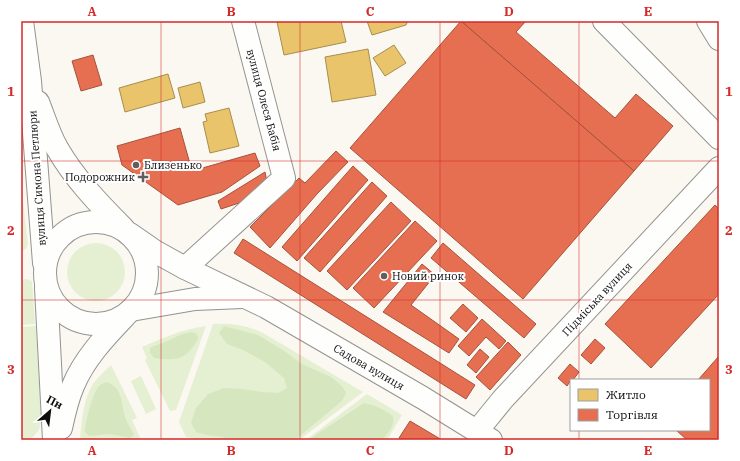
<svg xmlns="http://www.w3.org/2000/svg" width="740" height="461" font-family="'IBM Plex Serif',serif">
	<rect width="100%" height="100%" fill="#fbf8f1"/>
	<g fill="#e5efd2">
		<polygon points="21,184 28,245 26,249 21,251"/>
		<circle cx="96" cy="272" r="29"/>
		<polygon points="26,279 32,281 35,324 21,325 21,280"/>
		<path d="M213 324C231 323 246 325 263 333L363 392 299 440H205L186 437 179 422Z"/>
		<polygon points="36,326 41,421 39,430 31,439 21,440 21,327"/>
		<path d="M206 326 176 410 170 411 145 360 147 358 142 347C163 338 183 329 206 326Z"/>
		<path d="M111 365 137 418 132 420 141 440 80 439C82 420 83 400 93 384 98 377 105 371 111 365Z"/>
		<polygon points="141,376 156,409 146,414 131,381"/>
		<polygon points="367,394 402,415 387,440 306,440"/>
	</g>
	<g fill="#d6e7c0">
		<polygon points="224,326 258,335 286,352 300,363 331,377 342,386 346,393 342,401 295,440 233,440 222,437 206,435 196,432 191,423 196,408 208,394 224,388 243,389 262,392 278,393 287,388 284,378 265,362 243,350 227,344 219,333"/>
		<path d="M192 332 197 334 198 339C186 360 177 361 154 358L150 353V348C155 345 160 344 165 342 174 338 182 333 192 332Z"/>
		<path d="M106 382C123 387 121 403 125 417 127 423 131 429 134 435L130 438 111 434 89 436 85 432C85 423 93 391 100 385 102 384 104 383 106 382Z"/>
		<path d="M364 403C375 405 385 410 393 416 395 426 388 433 382 440H308Z"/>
	</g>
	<g fill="#e9c46a" stroke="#a78d4e">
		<polygon points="283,21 341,21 346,42 284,55 277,22"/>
		<polygon points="367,21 408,21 406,25 372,35"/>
		<polygon points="394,45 406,63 385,76 373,58"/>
		<polygon points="368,49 376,95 332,102 325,57"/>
		<polygon points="168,74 175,98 125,112 119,88"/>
		<polygon points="200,82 205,102 183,108 178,88"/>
		<polygon points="229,108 239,146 210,153 203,122 207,121 205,114"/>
	</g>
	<g fill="#e76f51" stroke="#a6523d">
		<polygon points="461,21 526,21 516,32 615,118 636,94 673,126 634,171"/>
		<polygon points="461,21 634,171 523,299 350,148"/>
		<polygon points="93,55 102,85 81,91 72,61"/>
		<polygon points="180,128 192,171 255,153 260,166 222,192 178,205 122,165 117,146"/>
		<polygon points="336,151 348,162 317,194 270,248 250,227 299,178 305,183"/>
		<polygon points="353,166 368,180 297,261 282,247"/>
		<polygon points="265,172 268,187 263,195 221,209 218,201"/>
		<polygon points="372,182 387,196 320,272 304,258"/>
		<polygon points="391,202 411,221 347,290 327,271"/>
		<polygon points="715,205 719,209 719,294 651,368 605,324"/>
		<polygon points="415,221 437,241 374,308 353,288"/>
		<polygon points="243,239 475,385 466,399 234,253"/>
		<polygon points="443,243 536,324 524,338 431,258"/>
		<polygon points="422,264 435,275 411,305 459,339 449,353 383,312"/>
		<polygon points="463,304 478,318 466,332 450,318"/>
		<polygon points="482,319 506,341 499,349 486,337 469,356 458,346"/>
		<polygon points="595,339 605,348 591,364 581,355"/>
		<polygon points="508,342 521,355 490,390 476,377"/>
		<polygon points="480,349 489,357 476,373 467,365"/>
		<polygon points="719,356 719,440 687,440 676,430 709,430 709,380 698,380"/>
		<polygon points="570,364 579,372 573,380 571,380 567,386 558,378"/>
		<polygon points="410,421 442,440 402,440 399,438"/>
	</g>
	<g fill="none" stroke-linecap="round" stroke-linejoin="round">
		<g stroke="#949390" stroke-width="24">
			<g id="minor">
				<polyline points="22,21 30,81 44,263"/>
				<polyline points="604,21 719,138"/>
				<polyline points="708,21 719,39"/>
				<path d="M38 102C44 117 49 134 57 148 74 178 99 204 123 228"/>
				<circle cx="96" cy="273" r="51"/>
				<polyline points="130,234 156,252 185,268 266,307 423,398 491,440"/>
				<polyline points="185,268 284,178 243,21"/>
				<polyline points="46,288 54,440"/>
				<polyline points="131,310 195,299 242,297"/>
				<path d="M61 428C64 414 67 400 73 386 84 359 105 337 125 316"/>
				<polyline points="477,431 503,399 719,168"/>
			</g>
		</g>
		<use href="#minor" stroke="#fefefd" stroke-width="22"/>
	</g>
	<path fill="none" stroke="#d62828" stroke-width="1" stroke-opacity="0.55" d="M161 21V440M300 21V440M440 21V440M579 21V380M21 161H719M21 300H719M579 430V440"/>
	<g fill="#605f5d" stroke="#fff" stroke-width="1.5">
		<circle cx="136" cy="165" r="4"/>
		<path d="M141 171h4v4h4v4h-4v4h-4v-4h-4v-4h4z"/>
		<circle cx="384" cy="276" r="4"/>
	</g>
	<g text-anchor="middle" stroke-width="4" stroke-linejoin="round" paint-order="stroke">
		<g font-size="11" fill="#0d0d0d" stroke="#fff">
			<text transform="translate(264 100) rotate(75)" y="4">вулиця Олеся Бабія</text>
			<text transform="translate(37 178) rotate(-94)" y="4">вулиця Симона Петлюри</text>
			<text transform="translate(597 299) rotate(-47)" y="4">Підміська вулиця</text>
			<text transform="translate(369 367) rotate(30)" y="4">Садова вулиця</text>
		</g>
		<g font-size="11" fill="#0d0d0d" stroke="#fff" text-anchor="start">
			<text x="144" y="169">Близенько</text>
			<text x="135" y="181" text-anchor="end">Подорожник</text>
			<text x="392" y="280">Новий ринок</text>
		</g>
	</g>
	<rect width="740" height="461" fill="none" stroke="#ffffff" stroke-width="44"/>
	<rect x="570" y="379" width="140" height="52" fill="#ffffff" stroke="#9e9e9e"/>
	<rect x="578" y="389" width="20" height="12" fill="#e9c46a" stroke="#9e9e9e"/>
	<text x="606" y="399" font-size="12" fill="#0d0d0d">Житло</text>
	<rect x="578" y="409" width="20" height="12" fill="#e76f51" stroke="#9e9e9e"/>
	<text x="606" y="419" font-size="12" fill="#0d0d0d">Торгівля</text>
	<g transform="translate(50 411) rotate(28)" stroke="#ffffff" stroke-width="3" paint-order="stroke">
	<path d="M0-3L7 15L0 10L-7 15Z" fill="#0d0d0d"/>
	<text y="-6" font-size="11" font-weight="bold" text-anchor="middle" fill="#0d0d0d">Пн</text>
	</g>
	<rect x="22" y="22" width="696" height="417" fill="none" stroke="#d62828" stroke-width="1.5"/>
	<g font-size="13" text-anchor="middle" font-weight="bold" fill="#d62828">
		<text x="92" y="16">A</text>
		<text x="231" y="16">B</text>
		<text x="370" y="16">C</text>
		<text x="509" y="16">D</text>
		<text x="648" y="16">E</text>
		<text x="11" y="96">1</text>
		<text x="729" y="96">1</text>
		<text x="11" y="235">2</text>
		<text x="729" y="235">2</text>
		<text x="11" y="374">3</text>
		<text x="729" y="374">3</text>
		<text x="92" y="455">A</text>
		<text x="231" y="455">B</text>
		<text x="370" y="455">C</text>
		<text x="509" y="455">D</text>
		<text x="648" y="455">E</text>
	</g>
</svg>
